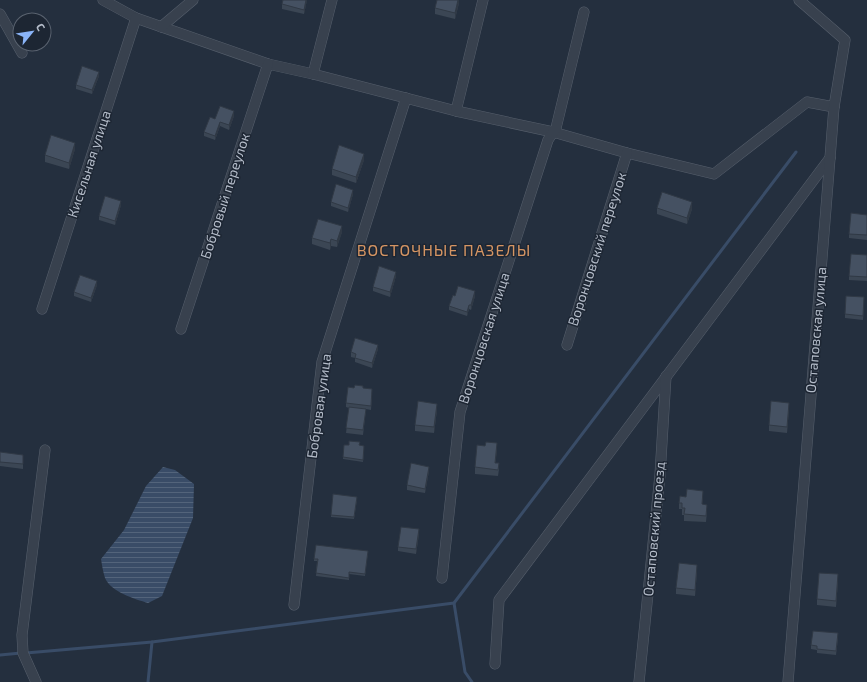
<svg xmlns="http://www.w3.org/2000/svg" width="867" height="682" font-family="'Exo 2',sans-serif">
	<defs>
		<pattern id="water-rules" width="6" height="5" patternUnits="userSpaceOnUse"><rect width="6" height="5" fill="#394c67"/><path d="M0 2.5h6" fill="none" stroke="#53647b"/></pattern>
	</defs>
	<rect width="100%" height="100%" fill="#242f3e"/>
	<path fill="url(#water-rules)" d="M163 467 175 470 194 484 193 518 162 596 148 603C135 599 111 592 105 578 103 572 102 565 101 559L124 530 146 486Z"/>
	<g fill="none" stroke-linecap="round" stroke-linejoin="round">
		<g stroke="#394c67" stroke-width="3">
			<polyline points="454,603 465,672 472,682"/>
			<polyline points="26,653 152,642 454,603 796,152"/>
			<polyline points="0,655 21,653"/>
			<polyline points="148,682 152,642"/>
		</g>
		<g stroke="#565f6c" stroke-width="11">
			<g id="minor">
				<polyline points="103,0 136,18 268,64 313,74 456,111 553,132 627,153 714,174 807,102 834,107"/>
				<polyline points="0,14 22,53"/>
				<polyline points="161,27 193,0"/>
				<polyline points="313,74 332,0"/>
				<polyline points="456,111 483,0"/>
				<polyline points="42,309 136,18"/>
				<polyline points="181,329 268,64"/>
				<polyline points="567,345 627,153"/>
				<polyline points="442,578 460,412 548,140 556,128 584,12"/>
				<polyline points="294,605 322,362 406,98"/>
				<polyline points="495,664 499,600 830,158"/>
				<polyline points="36,682 23,653 22,635 45,450"/>
				<polyline points="639,682 660,475 666,376"/>
				<polyline points="788,682 830,158 834,107 845,40 799,0"/>
			</g>
		</g>
		<use href="#minor" stroke="#38414e" stroke-width="10"/>
	</g>
	<g fill="#3b4654">
		<polygon points="283,0 307,0 304,14 282,9 282,4"/>
		<polygon points="459,0 459,3 455,19 435,14 435,8"/>
		<polygon points="99,76 92,94 76,89 76,85"/>
		<polygon points="234,116 229,130 220,126 215,140 204,136 204,132 215,119"/>
		<polygon points="75,149 69,169 45,162 45,155"/>
		<polygon points="364,160 356,183 332,175 332,169"/>
		<polygon points="353,194 348,212 331,206 331,202"/>
		<polygon points="121,205 115,225 99,220 99,216"/>
		<polygon points="657,208 692,209 687,224 657,214"/>
		<polygon points="867,215 867,240 849,238 849,234"/>
		<polygon points="342,232 337,247 331,246 330,250 312,244 312,238"/>
		<polygon points="867,255 867,281 849,280 849,276"/>
		<polygon points="396,276 390,297 373,291 373,287"/>
		<polygon points="97,285 91,302 74,296 74,292"/>
		<polygon points="455,296 475,296 471,310 469,309 467,316 449,310 449,306"/>
		<polygon points="864,302 863,320 845,318 845,314"/>
		<polygon points="378,349 372,368 355,362 355,358 351,357 351,352"/>
		<polygon points="363,388 372,394 371,410 366,409 363,435 346,433 349,408 346,407 346,403"/>
		<polygon points="789,409 787,433 769,431 769,425"/>
		<polygon points="437,410 434,433 415,431 415,425"/>
		<polygon points="360,444 359,445 364,448 363,462 343,459 343,457 349,445"/>
		<polygon points="497,450 495,463 499,469 498,476 475,474 475,467"/>
		<polygon points="0,452 23,460 23,469 0,466"/>
		<polygon points="429,471 425,493 407,490 407,485"/>
		<polygon points="686,497 703,497 702,504 707,511 706,522 684,521 684,515 682,515 682,509 679,509 679,503"/>
		<polygon points="357,499 354,519 331,517 331,515"/>
		<polygon points="419,534 416,554 398,551 398,547"/>
		<polygon points="368,551 365,576 349,574 349,580 316,576 317,561 314,561 314,559"/>
		<polygon points="697,571 695,596 676,594 676,588"/>
		<polygon points="838,581 836,607 817,605 817,599"/>
		<polygon points="838,638 836,655 817,653 817,650 811,649 811,645"/>
	</g>
	<g fill="#303945">
		<polygon points="306,0 307,0 304,14 304,10"/>
		<polygon points="458,0 459,0 459,3 455,19 455,13"/>
		<polygon points="99,72 99,76 92,94 92,90"/>
		<polygon points="234,111 234,116 229,130 229,125"/>
		<polygon points="220,122 220,126 215,140 215,136"/>
		<polygon points="75,143 75,149 69,169 69,163"/>
		<polygon points="364,154 364,160 356,183 356,177"/>
		<polygon points="353,190 353,194 348,212 348,208"/>
		<polygon points="121,201 121,205 115,225 115,221"/>
		<polygon points="692,202 692,209 687,224 687,218"/>
		<polygon points="342,226 342,232 337,247 337,241"/>
		<polygon points="331,239 331,246 330,250 330,243"/>
		<polygon points="396,272 396,276 390,297 390,292"/>
		<polygon points="97,281 97,285 91,302 91,298"/>
		<polygon points="475,291 475,296 471,310 471,305"/>
		<polygon points="469,305 469,309 467,316 467,312"/>
		<polygon points="378,345 378,349 372,368 372,363"/>
		<polygon points="789,403 789,409 787,433 787,427"/>
		<polygon points="437,404 437,410 434,433 434,427"/>
		<polygon points="497,443 497,450 495,469 495,463"/>
		<polygon points="429,467 429,471 425,493 425,489"/>
		<polygon points="419,529 419,534 416,554 416,549"/>
		<polygon points="697,565 697,571 695,596 695,590"/>
		<polygon points="838,574 838,581 836,607 836,601"/>
	</g>
	<g fill="#455162" stroke="#303945">
		<polygon points="283,0 306,0 304,10 282,4"/>
		<polygon points="437,0 458,0 455,13 435,8"/>
		<polygon points="82,66 99,72 92,90 76,85"/>
		<polygon points="220,106 234,111 229,125 220,122 215,136 204,132 210,117 215,119"/>
		<polygon points="51,135 75,143 69,163 45,155"/>
		<polygon points="339,145 364,154 356,177 332,169"/>
		<polygon points="336,184 353,190 348,208 331,202"/>
		<polygon points="662,192 692,202 687,218 657,208"/>
		<polygon points="105,196 121,201 115,221 99,216"/>
		<polygon points="851,213 867,215 867,235 849,234"/>
		<polygon points="318,219 342,226 337,241 331,239 330,243 312,238"/>
		<polygon points="851,254 867,255 867,277 849,276"/>
		<polygon points="379,266 396,272 390,292 373,287"/>
		<polygon points="80,275 97,281 91,298 74,292"/>
		<polygon points="458,286 475,291 471,305 469,305 467,312 449,306 453,295 455,296"/>
		<polygon points="846,296 864,297 863,316 845,314"/>
		<polygon points="355,338 378,345 372,363 355,358 356,354 351,352"/>
		<polygon points="355,385 363,386 363,388 372,389 371,406 346,403 348,387 354,388"/>
		<polygon points="418,401 437,404 434,427 415,425"/>
		<polygon points="771,401 789,403 787,427 769,425"/>
		<polygon points="349,407 366,409 363,430 346,428"/>
		<polygon points="349,441 360,442 359,445 364,446 363,460 343,457 344,445 349,445"/>
		<polygon points="486,442 497,443 495,463 499,463 498,470 475,467 477,445 485,446"/>
		<polygon points="0,452 23,455 23,464 0,462"/>
		<polygon points="411,463 429,467 425,489 407,485"/>
		<polygon points="687,489 703,491 702,504 707,505 706,516 684,514 685,508 682,508 682,503 679,503 680,496 686,497"/>
		<polygon points="333,494 357,497 354,517 331,515"/>
		<polygon points="401,527 419,529 416,549 398,547"/>
		<polygon points="316,545 368,551 365,574 349,572 349,578 316,573 318,559 314,559"/>
		<polygon points="679,563 697,565 695,590 676,588"/>
		<polygon points="819,573 838,574 836,601 817,599"/>
		<polygon points="813,631 838,633 836,651 817,649 817,646 811,645"/>
	</g>
	<g text-anchor="middle" stroke-width="3" stroke-linejoin="round" paint-order="stroke">
		<g font-size="14" fill="#b4bcc9" stroke="#1d2633">
			<text transform="translate(89 164) rotate(-72)" y="5">Кисельная улица</text>
			<text transform="translate(225 196) rotate(-72)" y="5">Бобровый переулок</text>
			<text transform="translate(597 249) rotate(-72)" y="5">Воронцовский переулок</text>
			<text transform="translate(816 330) rotate(-85)" y="5">Остаповская улица</text>
			<text transform="translate(484 338) rotate(-72)" y="5">Воронцовская улица</text>
			<text transform="translate(319 406) rotate(-82)" y="5">Бобровая улица</text>
			<text transform="translate(654 529) rotate(-85)" y="5">Остаповский проезд</text>
		</g>
		<g font-size="16" letter-spacing="1" fill="#d59563" stroke="#1d2633">
			<text x="444" y="256">ВОСТОЧНЫЕ ПАЗЕЛЫ</text>
		</g>
	</g>
	<g transform="translate(32 32) rotate(60)"><circle r="19" fill="#1d2633" stroke="#59626f"/>
	<path d="M0-3L7 15L0 10L-7 15Z" fill="#8ab4f8"/>
	<text y="-6" font-size="11" font-weight="bold" text-anchor="middle" fill="#b4bcc9">С</text>
	</g>
</svg>
